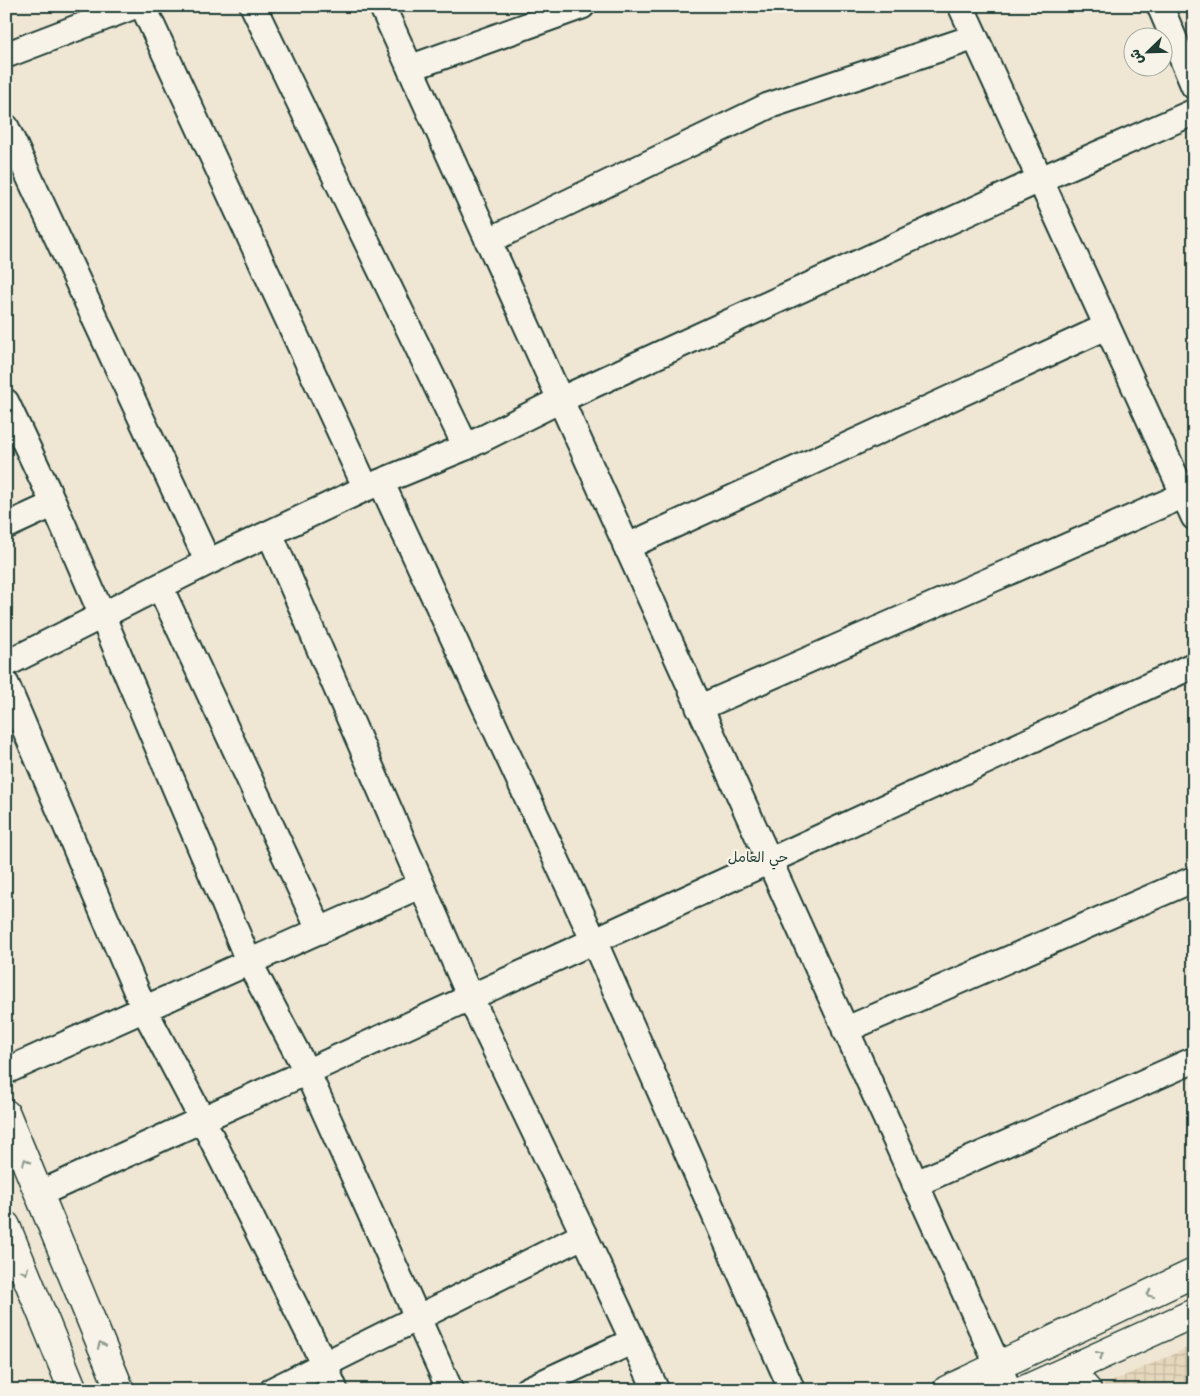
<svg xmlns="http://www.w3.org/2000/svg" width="1200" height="1396" font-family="'Playpen Sans','Playpen Sans Arabic',sans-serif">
	<defs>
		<pattern id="industrial-grid" width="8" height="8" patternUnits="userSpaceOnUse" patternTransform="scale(1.25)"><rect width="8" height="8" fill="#e5d7bc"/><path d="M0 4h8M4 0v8" fill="none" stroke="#c4b9a2"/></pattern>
	</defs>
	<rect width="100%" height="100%" fill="#efe6d4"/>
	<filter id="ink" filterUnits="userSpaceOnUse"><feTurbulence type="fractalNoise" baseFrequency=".02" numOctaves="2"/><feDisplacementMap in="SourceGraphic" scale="10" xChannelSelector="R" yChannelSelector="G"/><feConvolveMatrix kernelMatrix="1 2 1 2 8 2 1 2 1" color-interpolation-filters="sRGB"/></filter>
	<g filter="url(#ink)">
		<polygon fill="url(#industrial-grid)" points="1194,1345 1194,1390 1093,1390"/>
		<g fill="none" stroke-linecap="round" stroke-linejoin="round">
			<g stroke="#1f3d34" stroke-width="29">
				<g id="minor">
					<polyline points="143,6 366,488"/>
					<polyline points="253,6 466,447"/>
					<polyline points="382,6 1009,1390"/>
					<polyline points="961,6 1194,517"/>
					<polyline points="1160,6 1194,86"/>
					<polyline points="6,55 134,6"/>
					<polyline points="410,68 582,6"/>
					<polyline points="6,127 208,562"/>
					<polyline points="488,241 768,106 975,37"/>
					<polyline points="6,402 54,504 102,615 249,962 307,1072 450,1390"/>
					<polyline points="381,482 594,941 792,1390"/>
					<polyline points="6,526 54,504"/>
					<polyline points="270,534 470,997 584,1235 656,1390"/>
					<polyline points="626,547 1106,327"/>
					<polyline points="160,587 320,931"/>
					<polyline points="6,664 208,562 366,488 466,447 560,400 1039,180 1194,112"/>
					<polyline points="6,684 144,1009 202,1119 324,1364 335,1390"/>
					<polyline points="699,708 1184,495"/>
					<polyline points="845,1030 1194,879"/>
					<polyline points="6,1071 421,885"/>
					<polyline points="915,1184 1194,1060"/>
					<polyline points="39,1194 769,861 1194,665"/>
					<polyline points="273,1390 584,1235"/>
					<polyline points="527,1390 633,1341"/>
				</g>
			</g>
			<g stroke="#1f3d34" stroke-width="31">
				<g id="tertiary">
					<polyline points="6,1114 120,1390"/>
					<polyline points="6,1226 73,1390"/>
					<polyline points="1069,1370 1087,1390"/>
					<polyline points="947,1390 1194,1273"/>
					<polyline points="1024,1390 1194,1313"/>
				</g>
			</g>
			<use href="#minor" stroke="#f7f3e8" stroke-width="25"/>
			<use href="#tertiary" stroke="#f7f3e8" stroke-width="28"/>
		</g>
		<defs><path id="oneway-chevron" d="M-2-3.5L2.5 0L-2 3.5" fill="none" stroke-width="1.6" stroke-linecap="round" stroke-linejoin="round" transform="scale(1.25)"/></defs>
		<g stroke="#8b988e">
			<use href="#oneway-chevron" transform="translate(26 1162) rotate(-112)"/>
			<use href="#oneway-chevron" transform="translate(25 1271) rotate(67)"/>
			<use href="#oneway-chevron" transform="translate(1150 1294) rotate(155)"/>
			<use href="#oneway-chevron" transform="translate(101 1345) rotate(-112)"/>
			<use href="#oneway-chevron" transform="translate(1100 1355) rotate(-25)"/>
		</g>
	</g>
	<g text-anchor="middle" stroke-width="4.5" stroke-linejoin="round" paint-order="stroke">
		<g font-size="14" fill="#1f3d34" stroke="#f7f3e8">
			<text x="758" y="862">حي العامل</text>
		</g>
	</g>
	<rect width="1200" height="1396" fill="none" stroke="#f7f3e8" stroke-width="25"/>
	<rect x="12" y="12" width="1175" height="1371" fill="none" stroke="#1f3d34" stroke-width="2" filter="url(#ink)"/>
	<g transform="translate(1148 52) rotate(247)"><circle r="24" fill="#f7f3e8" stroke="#a1aaa0"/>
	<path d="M0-4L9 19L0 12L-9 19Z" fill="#1f3d34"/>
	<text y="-8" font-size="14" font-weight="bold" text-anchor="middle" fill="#1f3d34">ش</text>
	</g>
</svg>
